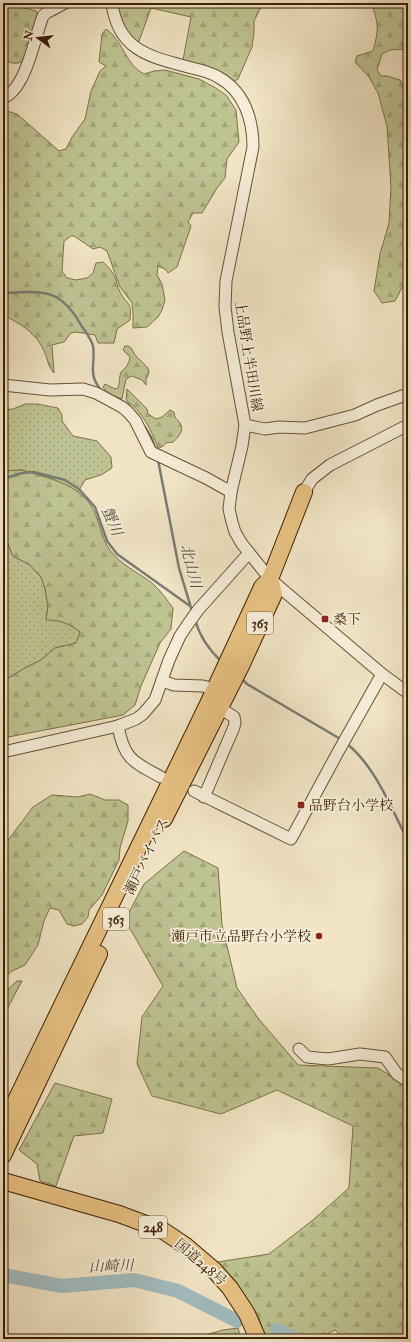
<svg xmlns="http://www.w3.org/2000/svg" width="411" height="1342" font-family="'IM FELL Double Pica','Noto Serif JP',serif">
	<defs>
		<pattern id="grass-dots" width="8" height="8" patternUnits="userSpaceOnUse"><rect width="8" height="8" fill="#bec392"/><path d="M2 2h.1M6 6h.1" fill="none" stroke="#a4a77c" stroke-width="1.8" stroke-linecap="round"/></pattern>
		<pattern id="forest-firs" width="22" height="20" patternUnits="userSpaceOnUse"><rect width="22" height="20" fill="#bec392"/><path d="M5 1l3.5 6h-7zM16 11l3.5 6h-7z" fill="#a4a77c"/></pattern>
	</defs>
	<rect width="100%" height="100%" fill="#f1e5c5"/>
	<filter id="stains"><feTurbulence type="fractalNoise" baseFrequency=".005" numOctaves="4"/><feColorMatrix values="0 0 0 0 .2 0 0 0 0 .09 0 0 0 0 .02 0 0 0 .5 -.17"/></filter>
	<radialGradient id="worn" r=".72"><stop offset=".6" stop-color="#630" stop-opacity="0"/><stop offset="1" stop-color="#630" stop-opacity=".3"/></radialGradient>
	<g fill="url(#grass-dots)" stroke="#7d714a">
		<polygon points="25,404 37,404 58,408 62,415 62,421 73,436 97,441 111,457 112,468 101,475 85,480 78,492 53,479 22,470 3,471 3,410 13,409"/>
		<path d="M3 532 13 556 30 565 41 577 45 588 48 606 46 619C60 620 69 623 80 632L77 643 55 648 41 660 25 668 3 681Z"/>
	</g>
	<g fill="url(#forest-firs)" stroke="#7d714a">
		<path d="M3 3H16L18 6 36 11 39 17C36 27 30 61 18 63 14 64 9 62 5 61L3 57Z"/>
		<path d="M117 3H263L254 21V32L252 47 238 79 234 82C220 68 202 65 183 60L191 17 151 8 138 44C123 28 122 23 117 3Z"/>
		<path d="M371 3H408V49L390 50 382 54 377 70 381 76H387L400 80 408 97V276L395 301 382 303 374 291 380 254 389 223 391 187 387 126 378 93 369 77 355 62 357 56 373 51C379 29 379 24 371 3Z"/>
		<path d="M106 29C123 40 126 66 144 74L154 71 165 70 199 79 214 87 226 95 236 110 239 142 227 159 225 178 217 188 202 213H193L188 222 191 226 177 267 168 273 165 269 158 266 157 275 162 284 165 300 162 310 158 317 147 327 133 328V315L132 303 120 287 107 251 100 247 93 249 74 236H71L64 241 62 271 67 278 76 280 87 278 93 273 96 263 103 262C108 267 112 271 115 277 117 282 117 287 120 292 127 305 132 301 130 320L117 329 114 343H98L95 335 76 332 71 333 64 342 52 345 54 373C48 367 48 360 45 353 37 333 21 324 3 315V110L17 114 59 151 66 149 72 137 85 119 91 91 100 71 106 66 99 62 102 34Z"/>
		<path d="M125 346H128L131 348 135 355 148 368 149 373 146 379V385L142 380 132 376 126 379 122 399C115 396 107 394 103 387L105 384 115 389 118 388C120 382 119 377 121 372 126 368 129 364 130 357L123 350Z"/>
		<path d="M127 389 147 409 148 414 156 419 162 417 170 410 174 412C175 421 178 418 181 425 184 431 177 439 173 442 171 443 168 442 166 443 163 446 163 447 158 448 152 431 142 411 126 400Z"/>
		<path d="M22 470C47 478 82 484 94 511 101 526 102 543 114 555 125 567 141 574 153 584 161 591 167 600 173 608L171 629 160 643 141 686 135 705 123 715 3 738V681L25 668 41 660 55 648 76 643 80 632C69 623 60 620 46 620L48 607 45 588 41 577 30 565 13 556 3 532V471Z"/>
		<polygon points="90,794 105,800 119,800 128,805 128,821 120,848 119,860 102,895 89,910 88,917 82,924 74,926 67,924 59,910 50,908 44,921 38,945 25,965 12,971 3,978 3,847 33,807 52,795 78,797"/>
		<polygon points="184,851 218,868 222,925 237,988 258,1018 298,1065 378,1068 408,1086 408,1339 344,1339 335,1330 318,1339 266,1339 258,1315 218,1262 269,1254 313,1220 349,1188 353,1126 277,1090 221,1114 152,1096 137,1064 142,1017 163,986 125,920 144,884"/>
		<path d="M17 981H22L7 1009 3 1024C3 1002 0 995 17 981Z"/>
		<polygon points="55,1083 112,1099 103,1133 74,1136 56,1186 40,1181 37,1164 19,1150"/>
		<polygon points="238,1328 241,1339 192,1339 223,1330"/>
	</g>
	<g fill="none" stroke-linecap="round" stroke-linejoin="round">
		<g stroke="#797d74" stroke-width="2.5">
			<path d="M3 293C42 292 59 286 81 325 85 331 92 340 93 346 96 363 87 374 101 390"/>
			<polyline points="125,403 128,404 138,416"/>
			<polyline points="145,427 152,439 156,451"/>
			<polyline points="158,460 179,568 192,611"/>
			<polyline points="3,479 22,473 34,472 65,480 79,489 95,507 107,541 117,554 190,606"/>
			<path d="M195 620C200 637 209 650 222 662"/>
			<polyline points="241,678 247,684 342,740"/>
			<path d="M346 743C376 767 391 808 408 841"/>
		</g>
		<g stroke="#a1bcc0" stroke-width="14">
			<polyline points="3,1275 62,1286 134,1280 178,1291 237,1321"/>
			<polyline points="277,1330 295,1339"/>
		</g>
		<g stroke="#695034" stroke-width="13">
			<g id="minor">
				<path d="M112 3C118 52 152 57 192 68 201 70 210 72 218 77 244 91 253 119 253 147L226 281 225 307 228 332 245 425 242 446 231 492 229 509 232 522 235 532 242 544 270 579 382 674 408 693"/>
				<path d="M3 98C27 88 34 38 43 16L46 13 65 3"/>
				<polyline points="3,385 50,390 83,389 96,393 122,407 128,412 135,420 151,452 206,478 231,492"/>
				<polyline points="245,425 265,429 279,427 305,428 355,415 377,405 408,394"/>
				<polyline points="304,492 312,479 330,465 408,425"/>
				<polyline points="162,681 174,685 203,686 214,689"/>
				<path d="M118 726C124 759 133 762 161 777"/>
				<polyline points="3,752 118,726 136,719 143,714 155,700 169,660 180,636 188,624 198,610 249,553"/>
				<polyline points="194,791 291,839 338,752 382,674"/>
				<polyline points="204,797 234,727 235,722 234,717 220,708"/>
				<polyline points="299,1049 307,1057 328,1059 360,1054 385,1057 397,1074 408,1081"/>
			</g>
		</g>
		<g stroke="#3c1f03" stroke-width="18">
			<g id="highway">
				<polyline points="164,819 241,666 274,594 270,579"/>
				<polyline points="3,1127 208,704 262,587 270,579 304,492"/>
				<polyline points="3,1155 99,954"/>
				<polyline points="3,1181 119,1214 162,1230 186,1246 214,1270 230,1288 247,1314 258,1339"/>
			</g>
		</g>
		<use href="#minor" stroke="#f6eed9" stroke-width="11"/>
		<use href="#highway" stroke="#e8c282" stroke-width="16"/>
	</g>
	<g fill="#8f2418" stroke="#f6eed9" stroke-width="1.5">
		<rect x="321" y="615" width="8" height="8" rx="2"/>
		<rect x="297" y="801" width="8" height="8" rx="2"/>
		<circle cx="319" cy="936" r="4"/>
	</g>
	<g text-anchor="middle" stroke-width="3.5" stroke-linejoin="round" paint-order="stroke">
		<g fill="#f6eed9" stroke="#745d43" stroke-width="1">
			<rect x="247" y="612" width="26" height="22" rx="3"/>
			<rect x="103" y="908" width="26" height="22" rx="3"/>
			<rect x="139" y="1216" width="28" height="22" rx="3"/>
		</g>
		<g font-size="13" font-weight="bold" fill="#3c1f03">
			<text x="260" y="628">363</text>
			<text x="116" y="924">363</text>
			<text x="153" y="1232">248</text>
		</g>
		<g font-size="14" fill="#3c1f03" stroke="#f6eed9">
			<text transform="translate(249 356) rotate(81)" y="5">上品野上半田川線</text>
			<text transform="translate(146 856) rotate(-64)" y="5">瀬戸バイパス</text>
			<text transform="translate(201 1262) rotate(41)" y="5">国道248号</text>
		</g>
		<g font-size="14" fill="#3c1f03" stroke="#f6eed9" text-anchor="start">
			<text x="333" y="624">桑下</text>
			<text x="309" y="810">品野台小学校</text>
			<text x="311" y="941" text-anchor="end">瀬戸市立品野台小学校</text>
		</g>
		<g font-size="15" font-style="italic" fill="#5a4e3c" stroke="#f6eed9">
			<text transform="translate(112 521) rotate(67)" y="5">蟹川</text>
			<text transform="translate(191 566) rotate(76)" y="5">北山川</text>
			<text transform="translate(111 1266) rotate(-2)" y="5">山崎川</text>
		</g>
	</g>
	<rect width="411" height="1342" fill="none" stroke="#f1e5c5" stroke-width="16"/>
	<rect x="4" y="4" width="403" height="1334" fill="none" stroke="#3c1f03" stroke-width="2"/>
	<rect x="8" y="8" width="395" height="1326" fill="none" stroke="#3c1f03"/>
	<g transform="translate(38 38) rotate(285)" stroke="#f6eed9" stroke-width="3" paint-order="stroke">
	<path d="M0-3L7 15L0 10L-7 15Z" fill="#3c1f03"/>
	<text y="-6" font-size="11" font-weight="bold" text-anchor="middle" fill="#3c1f03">N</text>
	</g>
	<rect width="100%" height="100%" filter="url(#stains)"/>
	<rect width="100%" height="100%" fill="url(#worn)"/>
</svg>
